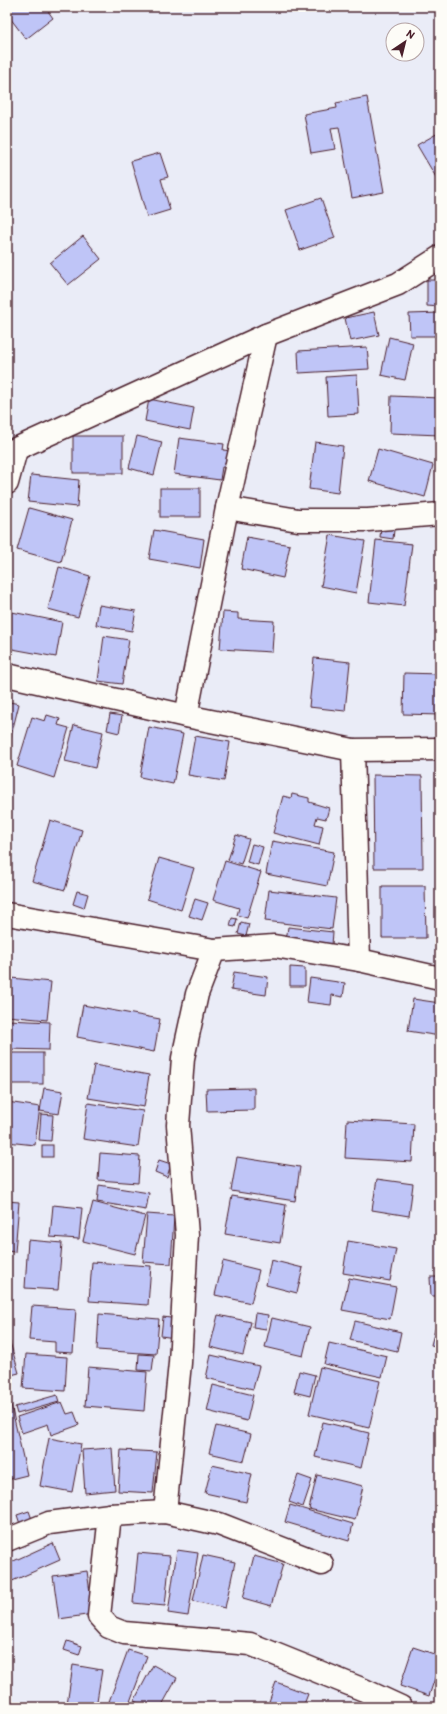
<svg xmlns="http://www.w3.org/2000/svg" width="447" height="1714" font-family="Itim,sans-serif">
	<rect width="100%" height="100%" fill="#eaecf7"/>
	<filter id="ink" filterUnits="userSpaceOnUse"><feTurbulence type="fractalNoise" baseFrequency=".025" numOctaves="2"/><feDisplacementMap in="SourceGraphic" scale="8" xChannelSelector="R" yChannelSelector="G"/><feConvolveMatrix kernelMatrix="1 2 1 2 8 2 1 2 1" color-interpolation-filters="sRGB"/></filter>
	<g filter="url(#ink)">
		<g fill="#bfc5f7" stroke="#4a1f2b">
			<polygon points="7,7 45,7 53,18 26,39 7,14"/>
			<polygon points="367,97 384,192 352,198 339,127 331,128 335,149 311,153 304,114 337,108 336,103"/>
			<polygon points="440,132 440,184 417,145"/>
			<polygon points="160,153 168,177 161,179 170,210 147,217 131,161"/>
			<polygon points="321,198 335,238 300,250 286,210"/>
			<polygon points="83,236 101,259 68,285 50,263"/>
			<polygon points="427,280 440,280 440,307 427,306"/>
			<polygon points="374,312 379,335 350,341 345,318"/>
			<polygon points="440,313 440,336 410,336 409,314"/>
			<polygon points="389,337 413,343 405,380 381,375"/>
			<polygon points="367,347 369,369 299,373 298,351"/>
			<polygon points="357,375 359,414 328,416 326,377"/>
			<polygon points="391,396 440,398 440,435 390,433"/>
			<polygon points="149,399 194,408 190,430 145,421"/>
			<rect x="73" y="436" width="50" height="37"/>
			<polygon points="137,436 162,442 154,475 129,468"/>
			<polygon points="179,438 224,444 223,450 232,451 229,468 222,467 220,480 174,474"/>
			<polygon points="315,442 343,446 338,493 309,489"/>
			<polygon points="378,449 433,465 425,497 369,481"/>
			<polygon points="31,475 79,480 77,507 28,502"/>
			<rect x="160" y="488" width="40" height="29"/>
			<polygon points="29,508 72,520 61,562 17,550"/>
			<polygon points="382,520 395,521 393,539 380,537"/>
			<polygon points="154,530 204,539 200,568 149,559"/>
			<polygon points="330,535 365,541 356,593 321,586"/>
			<polygon points="247,537 290,545 283,578 241,569"/>
			<polygon points="376,540 412,544 404,606 369,602"/>
			<polygon points="59,567 90,576 78,617 48,609"/>
			<polygon points="99,605 136,611 132,631 96,625"/>
			<polygon points="7,611 62,622 56,657 7,648"/>
			<polygon points="223,612 238,613 238,619 274,621 272,652 220,649"/>
			<polygon points="104,636 129,640 122,684 98,681"/>
			<polygon points="314,658 350,662 345,711 309,707"/>
			<polygon points="404,673 440,674 440,715 403,714"/>
			<polygon points="7,696 11,697 10,702 19,704 7,752"/>
			<polygon points="110,714 122,716 119,733 107,730"/>
			<polygon points="47,715 60,719 58,725 69,728 54,778 17,766 32,717 45,721"/>
			<polygon points="74,725 103,732 95,768 65,761"/>
			<polygon points="149,727 183,734 173,784 140,777"/>
			<polygon points="195,736 230,742 224,781 188,775"/>
			<polygon points="373,775 422,776 423,868 374,868"/>
			<polygon points="292,794 309,798 309,802 329,808 326,819 317,817 315,824 323,826 319,845 273,833 283,796 291,798"/>
			<polygon points="50,820 82,830 65,890 32,881"/>
			<polygon points="236,835 249,839 241,864 228,860"/>
			<polygon points="272,841 334,852 327,886 266,874"/>
			<polygon points="252,844 263,847 258,865 247,862"/>
			<polygon points="159,858 194,868 181,910 147,899"/>
			<polygon points="225,861 261,872 247,918 237,915 239,908 213,900"/>
			<polygon points="382,886 425,886 426,938 382,938"/>
			<polygon points="269,890 336,898 332,929 265,921"/>
			<polygon points="77,891 88,894 84,908 73,904"/>
			<polygon points="195,899 208,903 202,920 189,916"/>
			<polygon points="232,918 237,919 235,927 230,926"/>
			<polygon points="241,922 249,924 246,936 238,934"/>
			<polygon points="288,927 333,932 332,945 286,941"/>
			<polygon points="290,967 305,968 305,986 290,986"/>
			<polygon points="234,972 268,977 266,995 231,990"/>
			<polygon points="11,978 51,982 47,1020 7,1016"/>
			<polygon points="310,978 345,983 343,997 332,995 331,1005 307,1002"/>
			<polygon points="413,999 440,1003 440,1036 408,1031"/>
			<polygon points="83,1005 160,1019 154,1052 77,1037"/>
			<polygon points="8,1020 50,1022 49,1050 7,1049"/>
			<rect x="7" y="1053" width="36" height="31"/>
			<polygon points="94,1065 149,1075 144,1107 88,1098"/>
			<polygon points="44,1088 63,1091 59,1114 40,1111"/>
			<polygon points="254,1088 254,1110 207,1111 206,1089"/>
			<polygon points="7,1102 40,1107 35,1145 7,1142"/>
			<polygon points="88,1103 143,1111 138,1147 83,1139"/>
			<polygon points="41,1114 53,1115 51,1141 39,1140"/>
			<polygon points="347,1120 414,1124 412,1162 345,1158"/>
			<rect x="42" y="1145" width="11" height="12"/>
			<polygon points="100,1153 140,1156 138,1183 98,1180"/>
			<polygon points="237,1157 300,1167 295,1201 231,1191"/>
			<polygon points="159,1160 171,1164 167,1177 155,1172"/>
			<polygon points="377,1179 413,1184 409,1216 372,1210"/>
			<polygon points="99,1185 149,1193 146,1210 97,1202"/>
			<polygon points="232,1196 286,1205 280,1243 225,1234"/>
			<polygon points="7,1201 19,1202 15,1252 7,1251"/>
			<polygon points="93,1202 145,1216 135,1254 83,1241"/>
			<polygon points="53,1205 82,1208 79,1239 50,1237"/>
			<polygon points="147,1214 174,1216 171,1264 143,1262"/>
			<polygon points="28,1240 62,1243 58,1290 25,1288"/>
			<polygon points="348,1241 396,1249 390,1281 343,1273"/>
			<polygon points="271,1260 303,1268 297,1293 266,1285"/>
			<polygon points="223,1261 259,1270 251,1303 215,1295"/>
			<polygon points="92,1262 151,1266 148,1305 89,1301"/>
			<polygon points="430,1277 440,1277 440,1296 431,1296"/>
			<polygon points="349,1278 396,1287 390,1319 342,1310"/>
			<polygon points="32,1306 76,1309 73,1353 55,1352 55,1342 29,1340"/>
			<polygon points="440,1310 440,1347 431,1345"/>
			<polygon points="255,1313 268,1315 266,1329 253,1327"/>
			<polygon points="99,1314 159,1319 156,1354 97,1350"/>
			<polygon points="218,1315 251,1322 243,1355 210,1347"/>
			<polygon points="163,1317 178,1319 175,1338 161,1336"/>
			<polygon points="272,1318 310,1327 303,1356 265,1347"/>
			<polygon points="355,1321 401,1332 397,1351 350,1340"/>
			<polygon points="10,1342 19,1373 7,1376 7,1343"/>
			<polygon points="329,1343 387,1356 382,1377 324,1364"/>
			<polygon points="26,1354 67,1357 65,1391 23,1388"/>
			<polygon points="139,1354 154,1355 152,1371 138,1370"/>
			<polygon points="211,1355 259,1366 253,1389 206,1378"/>
			<polygon points="88,1367 147,1372 144,1411 85,1406"/>
			<polygon points="320,1367 380,1381 369,1428 309,1414"/>
			<polygon points="299,1371 315,1375 310,1396 294,1392"/>
			<polygon points="213,1385 253,1395 247,1421 207,1411"/>
			<polygon points="57,1395 59,1402 17,1414 15,1407"/>
			<polygon points="62,1402 67,1414 74,1412 79,1425 51,1435 48,1424 22,1433 17,1417"/>
			<polygon points="11,1405 27,1475 7,1480 7,1406"/>
			<polygon points="323,1422 369,1433 361,1468 315,1457"/>
			<polygon points="216,1426 251,1434 244,1461 209,1453"/>
			<polygon points="49,1438 81,1444 72,1492 40,1486"/>
			<polygon points="112,1448 115,1490 85,1493 82,1450"/>
			<polygon points="121,1450 157,1452 153,1493 118,1491"/>
			<polygon points="212,1465 252,1474 246,1502 205,1493"/>
			<polygon points="298,1475 312,1480 303,1507 289,1502"/>
			<polygon points="317,1475 363,1486 355,1520 309,1509"/>
			<polygon points="290,1505 353,1524 349,1541 285,1522"/>
			<polygon points="29,1511 34,1525 22,1530 17,1515"/>
			<polygon points="53,1543 60,1560 10,1582 7,1575 7,1564"/>
			<polygon points="177,1550 198,1553 188,1616 168,1613"/>
			<polygon points="138,1553 170,1556 165,1606 133,1603"/>
			<polygon points="203,1555 235,1562 225,1608 193,1601"/>
			<polygon points="254,1556 283,1564 271,1606 243,1598"/>
			<polygon points="87,1571 93,1614 59,1619 53,1576"/>
			<polygon points="67,1641 82,1646 79,1655 64,1650"/>
			<polygon points="413,1647 440,1656 440,1663 429,1696 400,1686"/>
			<polygon points="128,1650 147,1656 128,1707 107,1707"/>
			<polygon points="73,1665 102,1670 96,1707 83,1707 67,1704"/>
			<polygon points="153,1665 177,1678 161,1707 146,1707 134,1701"/>
			<polygon points="276,1682 308,1694 303,1707 267,1707"/>
		</g>
		<g fill="none" stroke-linecap="round" stroke-linejoin="round">
			<g stroke="#4a1f2b" stroke-width="25">
				<g id="minor">
					<polyline points="7,453 266,335 398,284 440,257"/>
					<polyline points="7,483 16,450"/>
					<polyline points="227,508 298,520 368,520 440,514"/>
					<polyline points="7,675 186,716 353,750 440,749"/>
					<polyline points="186,716 227,508 266,335"/>
					<polyline points="353,750 359,960"/>
					<polyline points="7,914 214,950 274,946 359,960 440,978"/>
					<polyline points="165,1512 180,1363 187,1235 178,1125 183,1058 197,994 214,950"/>
					<polyline points="110,1515 99,1616 109,1627 124,1633 250,1644 364,1690 401,1707"/>
					<polyline points="7,1540 49,1523 110,1515 165,1512 219,1524 322,1564"/>
				</g>
			</g>
			<use href="#minor" stroke="#fdfcf7" stroke-width="22"/>
		</g>
	</g>
	<rect width="447" height="1714" fill="none" stroke="#fdfcf7" stroke-width="24"/>
	<rect x="12" y="12" width="423" height="1690" fill="none" stroke="#4a1f2b" stroke-width="1.5" filter="url(#ink)"/>
	<g transform="translate(405 42) rotate(35)"><circle r="19" fill="#fdfcf7" stroke="#b5a4a5"/>
	<path d="M0-3L7 15L0 10L-7 15Z" fill="#4a1f2b"/>
	<text y="-6" font-size="11" font-weight="bold" text-anchor="middle" fill="#4a1f2b">N</text>
	</g>
</svg>
